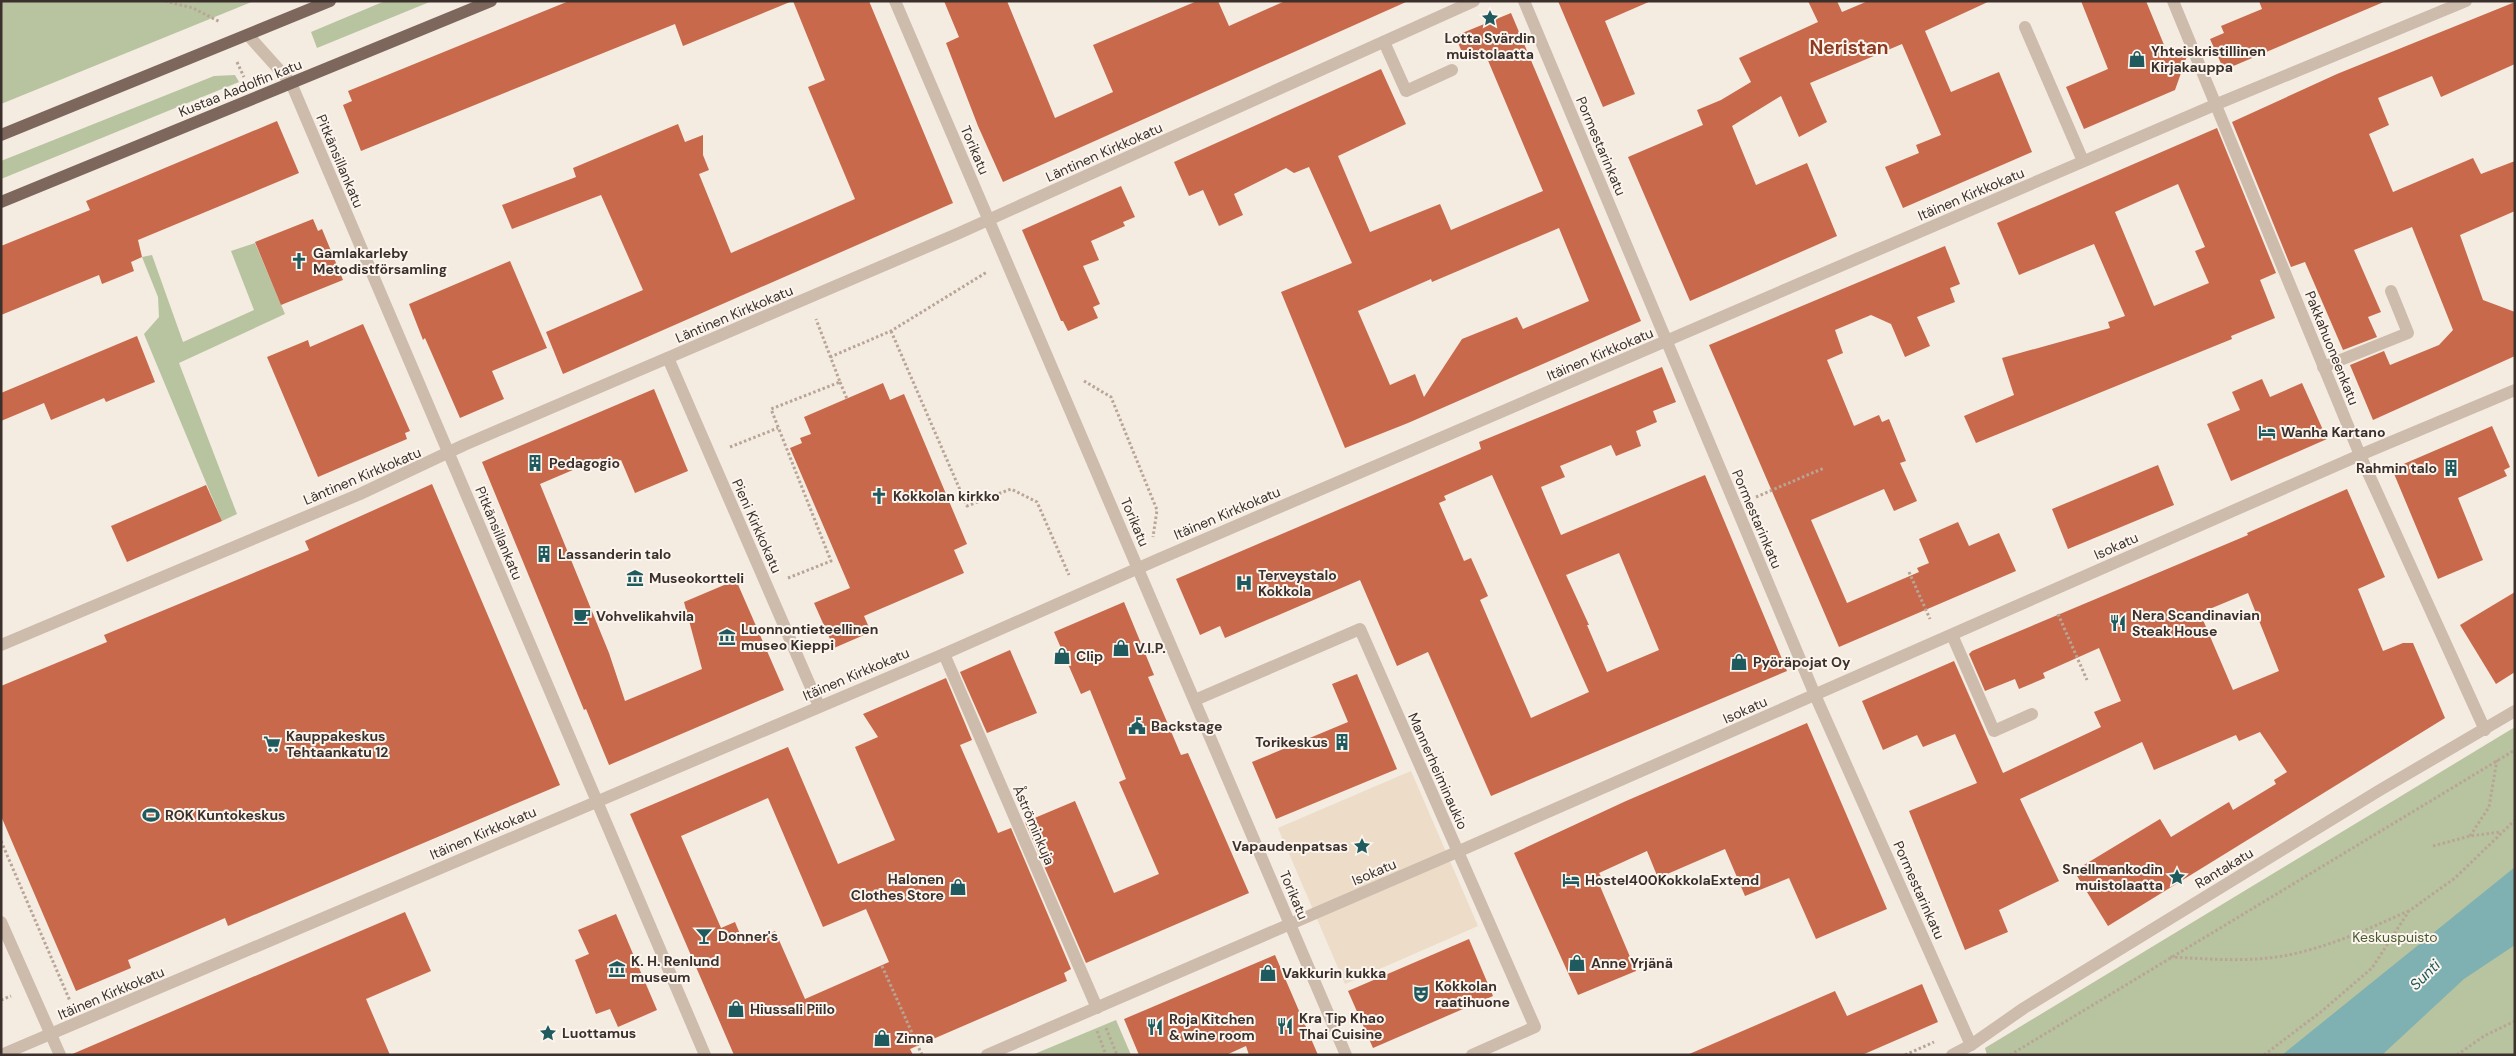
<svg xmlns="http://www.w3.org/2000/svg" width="2516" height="1056" font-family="'DM Sans',sans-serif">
	<rect width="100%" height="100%" fill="#f4ebe1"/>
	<g fill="#b8c4a0">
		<polygon points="1,1 254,1 1,104"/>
		<polygon points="385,1 432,1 317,48 311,32"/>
		<polygon points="235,75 239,82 1,179 1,161 214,76"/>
		<polygon points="255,243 285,314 179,363 237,514 222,521 144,334 159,317 158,297 142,257 152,255 183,342 254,310 231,251"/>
		<polygon points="2515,727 2515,1055 1987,1055 1985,1048"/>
		<polygon points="1116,1020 1131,1055 1032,1055"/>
	</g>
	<polygon fill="#ecdcc8" points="1411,771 1478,926 1345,984 1278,828"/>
	<polygon fill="#7fb0b2" points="2515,867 2515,945 2464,979 2382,1055 2282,1055"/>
	<g fill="#c8694b" fill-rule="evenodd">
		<polygon points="569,1 790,2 683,46 675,24 361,151 343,105 352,101 348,91"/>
		<polygon points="793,1 869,1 953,203 563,374 546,332 643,290 601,195 512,229 502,205 576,177 573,168 678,124 685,142 703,135 703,155 709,170 699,174 731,253 855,199 808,87 825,80"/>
		<polygon points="944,1 1007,1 1055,118 1113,92 1093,45 1197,1 1218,1 1229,26 1285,1 1406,2 1003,182 978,126 946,43 959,37"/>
		<polygon points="1558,1 1651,1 1605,21 1635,94 1603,107"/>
		<polygon points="1808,1 1837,1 1842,12 1868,1 1990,1 1925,31 1951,92 1999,72 2032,152 1903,208 1885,167 1919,153 1916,145 1941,135 1902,44 1810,83 1827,122 1799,137 1781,96 1732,126 1756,185 1807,163 1837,236 1690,301 1628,157 1703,125 1697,110 1721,100 1751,82 1739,58 1818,22"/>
		<polygon points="2081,1 2146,1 2169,57 2184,50 2187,56 2175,90 2084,129 2066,87 2108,69"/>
		<polygon points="2259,1 2386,1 2224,70 2210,39 2224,33 2221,26 2262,9"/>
		<polygon points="2515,2 2515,64 2441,97 2432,76 2378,98 2389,125 2369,134 2393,192 2473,158 2481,174 2515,161 2515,211 2460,235 2483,300 2515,312 2515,356 2373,420 2350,365 2384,351 2390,365 2439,345 2453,330 2412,227 2354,250 2381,312 2368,317 2377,337 2343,350 2305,262 2291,267 2232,122 2337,74"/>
		<path d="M1511 13 1641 321 1408 423 1345 448 1281 292 1352 263 1309 167 1294 173 1286 168 1234 194 1243 215 1219 226 1203 190 1189 196 1174 162 1381 69 1406 124 1338 156 1370 232 1440 204 1451 230 1543 191 1484 51 1465 59 1455 36ZM1559 228 1589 301 1523 329 1517 317 1462 339 1424 397 1415 374 1390 385 1358 311 1431 279 1432 282Z"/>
		<polygon points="277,121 299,173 138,240 142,257 131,262 134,271 102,284 99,275 1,315 1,246 90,210 86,201"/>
		<path d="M2217 128 2276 273 2260 280 2275 318 2231 336 2232 339 1976 443 1964 416 2014 395 2002 358 2110 328 2108 322 2125 316 2094 244 2019 275 1997 223ZM2178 184 2205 247 2195 251 2209 283 2154 306 2115 212Z"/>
		<polygon points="1121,186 1135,217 1123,222 1125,226 1091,241 1099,260 1083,266 1100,304 1093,307 1098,318 1068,331 1063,321 1061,321 1022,230"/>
		<polygon points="313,219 318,231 322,229 343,280 281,305 255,242"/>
		<polygon points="1945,246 1960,284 1950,288 1955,302 1917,317 1930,346 1905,357 1891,324 1871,315 1835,330 1843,353 1827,360 1854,426 1879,415 1882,422 1889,419 1906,461 1900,463 1917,501 1894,511 1884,489 1811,520 1847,603 1919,572 1917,568 1929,563 1919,539 1958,522 1969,546 1999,533 2016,571 1839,647 1709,345"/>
		<polygon points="510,261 547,348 492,371 504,399 460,418 425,338 423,340 409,304"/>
		<polygon points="363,324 410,431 405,433 407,439 318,477 267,357 308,340 310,347"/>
		<polygon points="137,336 155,382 106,402 104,398 51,420 44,403 1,421 1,393"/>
		<path d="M1662 367 1676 402 1653 411 1657 422 1636 431 1641 446 1616 456 1611 445 1560 466 1565 477 1541 487 1561 535 1705 475 1787 671 1491 796 1428 652 1397 666 1360 580 1225 638 1220 626 1200 635 1176 579 1481 449 1479 442ZM1492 475 1589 692 1531 718 1480 600 1488 596 1471 558 1464 561 1439 503 1446 500 1444 496ZM1619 553 1659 650 1607 672 1587 625H1589L1566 575Z"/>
		<polygon points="2262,379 2270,397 2302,383 2327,439 2231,481 2207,424 2240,410 2232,392"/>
		<polygon points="883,383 890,400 904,394 967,544 954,550 964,573 864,616 871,632 834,648 814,603 850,588 790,448 802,443 800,438 811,434 804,417"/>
		<polygon points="654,389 688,471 635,493 621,460 604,467 601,458 540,484 609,653 625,701 702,669 684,602 736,580 784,690 609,765 586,709 584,710 482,462"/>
		<polygon points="2492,426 2510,467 2504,470 2507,476 2458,498 2483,560 2438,579 2392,469"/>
		<polygon points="2158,465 2174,505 2068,549 2052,509"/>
		<polygon points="432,484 560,785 228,926 225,918 128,960 131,968 76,991 1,816 1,686 107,642 104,635 309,550 305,541"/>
		<polygon points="206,485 222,521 127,562 111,526"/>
		<path d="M2347 489 2385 577 2358 589 2383 651 2403 643H2413L2445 718 2108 926 2074 871 2160 819 2171 837 2229 802 2233 810 2276 784 2274 780 2287 772 2260 732 2239 741 2236 735 2154 770 2142 742 2020 799 2059 881 1999 910 2008 932 1965 950 1909 811 1977 783 1955 734 1923 747 1917 735 1883 750 1862 701 1954 661 2003 773 2101 727 2094 712 2121 701 2099 648 2043 673 2045 678 2019 689 2015 679 1985 691 1969 654 1972 651 2248 535 2247 533ZM2248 593 2279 671 2233 690 2200 613Z"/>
		<polygon points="2515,592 2515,672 2496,684 2460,625"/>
		<polygon points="1124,602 1154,675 1148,677 1181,755 1188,753 1249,893 1086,963 1025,822 1075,801 1114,893 1159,874 1119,782 1126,779 1090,690 1081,694 1054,632"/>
		<polygon points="1010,650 1037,713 987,733 960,672"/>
		<polygon points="1357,674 1397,769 1276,819 1252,762 1348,722 1332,684"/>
		<path d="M946 678 972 740 960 745 998 833 1011 828 1071 969 1064 973 1067 981 910 1049 913 1055H734L630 814 788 747 838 864 895 840 855 747 878 737 863 714ZM768 798 823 927 866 909 889 962 805 999 775 931 744 944 735 922 721 928 681 836Z"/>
		<polygon points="1807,723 1887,909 1816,939 1789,878 1745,896 1725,849 1658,878 1647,851 1599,873 1605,884 1600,886 1636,971 1578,995 1514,853 1626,801"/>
		<polygon points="405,912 431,971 366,999 390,1055 70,1055"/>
		<polygon points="616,914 657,1010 618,1027 610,1009 596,1014 575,960 589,954 578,930"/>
		<polygon points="1469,939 1493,996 1373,1048 1348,991"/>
		<polygon points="1275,955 1318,1055 1249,1055 1246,1046 1226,1055 1139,1055 1124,1019"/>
		<polygon points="1922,984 1938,1022 1862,1055 1687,1055 1835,991 1847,1016"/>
	</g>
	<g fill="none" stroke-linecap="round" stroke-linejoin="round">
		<g stroke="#b9a596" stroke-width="3" stroke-dasharray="2.5 2.5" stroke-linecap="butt">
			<polyline points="165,1 193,8 220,22"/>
			<polyline points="237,62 244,77"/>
			<polyline points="891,331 967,506 1011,489 1037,502 1069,575"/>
			<polyline points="830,357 891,331 987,272"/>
			<polyline points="1084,381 1111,397 1157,510 1153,537"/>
			<polyline points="840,382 847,399"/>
			<polyline points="730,447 778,428"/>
			<polyline points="1756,497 1824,468"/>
			<polyline points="1909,572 1930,619"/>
			<polyline points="788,578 831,561 771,409 840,382 816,319"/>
			<polyline points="2058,614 2087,680"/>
			<polyline points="2470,836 2489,807 2497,760"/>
			<polyline points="1,841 70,1001"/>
			<polyline points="2433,846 2470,836 2500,832"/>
			<path d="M2170 957C2211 959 2253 963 2293 954 2333 945 2371 928 2408 911"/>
			<polyline points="882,966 922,1055"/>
			<polyline points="1,1000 11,996"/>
			<polyline points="1106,1028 1117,1055"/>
			<polyline points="1097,1031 1106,1055"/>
			<polyline points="1905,1055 1934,1042"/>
			<polyline points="2010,1055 2515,750"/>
			<polyline points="2264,1055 2322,1011 2372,968 2409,911 2455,878 2515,820"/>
			<polyline points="2457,1055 2484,1036 2515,1021"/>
		</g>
		<g stroke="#cdbbac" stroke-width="12">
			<polyline points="895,1 1346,1055"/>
			<polyline points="1524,1 1815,695 1971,1045"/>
			<polyline points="2173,1 2360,455 2485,730"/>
			<polyline points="2025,27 2083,161"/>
			<polyline points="248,35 291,83 705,1055"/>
			<polyline points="1384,42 1406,91 1452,70"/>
			<polyline points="668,358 819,706"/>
			<polyline points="2323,367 2408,333 2391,291"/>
			<polyline points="1952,635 1994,731 2032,714"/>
			<polyline points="1,645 360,494 464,445 957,234 1474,1"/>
			<polyline points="944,654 1097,1008"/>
			<polyline points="1195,700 1360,629 1535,1027 1472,1055"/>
			<polyline points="1,922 60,1055"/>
			<polyline points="1,1055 944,654 1159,559 2217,104 2466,1"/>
			<polyline points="987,1055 1457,852 2360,455 2515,390"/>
			<polyline points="1952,1055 1971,1045 2024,1008 2380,790 2515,711"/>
		</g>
		<g stroke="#7d675c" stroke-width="12">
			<polyline points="1,135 330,1"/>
			<polyline points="1,202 491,1"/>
		</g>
	</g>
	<defs>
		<g id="sight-bare" transform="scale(1.35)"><path d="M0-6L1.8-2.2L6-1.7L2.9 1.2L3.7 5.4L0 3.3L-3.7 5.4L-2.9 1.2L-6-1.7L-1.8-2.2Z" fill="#1f5a5e" stroke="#fbf5ee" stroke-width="2.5" paint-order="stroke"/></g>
		<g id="shop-bare" transform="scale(1.35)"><path d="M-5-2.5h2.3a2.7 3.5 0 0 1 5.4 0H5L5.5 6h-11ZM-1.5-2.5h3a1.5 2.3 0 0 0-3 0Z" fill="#1f5a5e" stroke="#fbf5ee" stroke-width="2.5" paint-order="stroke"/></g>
		<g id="church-bare" transform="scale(1.35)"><path d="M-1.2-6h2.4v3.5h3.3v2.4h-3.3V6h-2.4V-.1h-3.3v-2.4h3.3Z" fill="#1f5a5e" stroke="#fbf5ee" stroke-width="2.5" paint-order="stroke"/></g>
		<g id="hotel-bare" transform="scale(1.35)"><path d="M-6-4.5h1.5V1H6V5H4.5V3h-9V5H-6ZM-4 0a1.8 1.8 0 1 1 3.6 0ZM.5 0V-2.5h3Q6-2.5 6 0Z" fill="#1f5a5e" stroke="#fbf5ee" stroke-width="2.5" paint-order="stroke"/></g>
		<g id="building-bare" transform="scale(1.35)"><path d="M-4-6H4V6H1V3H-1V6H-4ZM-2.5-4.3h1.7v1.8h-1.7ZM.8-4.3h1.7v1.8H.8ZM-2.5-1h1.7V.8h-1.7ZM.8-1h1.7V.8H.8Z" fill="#1f5a5e" stroke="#fbf5ee" stroke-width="2.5" paint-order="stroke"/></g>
		<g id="museum-bare" transform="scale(1.35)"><path d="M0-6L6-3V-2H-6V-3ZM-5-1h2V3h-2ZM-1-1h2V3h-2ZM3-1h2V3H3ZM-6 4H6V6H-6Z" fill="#1f5a5e" stroke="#fbf5ee" stroke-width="2.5" paint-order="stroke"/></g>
		<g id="hospital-bare" transform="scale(1.35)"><path d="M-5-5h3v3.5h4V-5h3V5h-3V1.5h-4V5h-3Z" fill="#1f5a5e" stroke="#fbf5ee" stroke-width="2.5" paint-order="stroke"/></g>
		<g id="cafe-bare" transform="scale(1.35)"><path d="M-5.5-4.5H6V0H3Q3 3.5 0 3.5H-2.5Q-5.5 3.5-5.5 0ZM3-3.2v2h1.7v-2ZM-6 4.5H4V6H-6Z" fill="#1f5a5e" stroke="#fbf5ee" stroke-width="2.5" paint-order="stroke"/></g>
		<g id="restaurant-bare" transform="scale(1.35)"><path d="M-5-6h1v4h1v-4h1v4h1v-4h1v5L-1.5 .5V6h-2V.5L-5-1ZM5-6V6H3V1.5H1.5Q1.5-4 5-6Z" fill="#1f5a5e" stroke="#fbf5ee" stroke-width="2.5" paint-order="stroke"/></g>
		<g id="civic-bare" transform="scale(1.35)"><path d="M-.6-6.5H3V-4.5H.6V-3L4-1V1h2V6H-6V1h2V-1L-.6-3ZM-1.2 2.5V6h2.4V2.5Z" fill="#1f5a5e" stroke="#fbf5ee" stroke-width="2.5" paint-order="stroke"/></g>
		<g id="supermarket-bare" transform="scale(1.35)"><path d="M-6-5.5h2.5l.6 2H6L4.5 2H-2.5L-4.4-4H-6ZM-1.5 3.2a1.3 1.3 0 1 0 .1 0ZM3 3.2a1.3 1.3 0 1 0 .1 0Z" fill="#1f5a5e" stroke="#fbf5ee" stroke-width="2.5" paint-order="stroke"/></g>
		<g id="stadium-bare" transform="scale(1.35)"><path d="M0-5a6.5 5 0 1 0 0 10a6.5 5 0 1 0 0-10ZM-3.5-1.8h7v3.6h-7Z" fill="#1f5a5e" stroke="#fbf5ee" stroke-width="2.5" paint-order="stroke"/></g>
		<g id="bar-bare" transform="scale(1.35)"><path d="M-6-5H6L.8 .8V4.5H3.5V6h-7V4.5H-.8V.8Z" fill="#1f5a5e" stroke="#fbf5ee" stroke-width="2.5" paint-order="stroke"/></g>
		<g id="theatre-bare" transform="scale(1.35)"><path d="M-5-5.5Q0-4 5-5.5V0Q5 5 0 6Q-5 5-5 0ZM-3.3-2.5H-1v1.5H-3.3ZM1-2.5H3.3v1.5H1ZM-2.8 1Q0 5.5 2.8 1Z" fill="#1f5a5e" stroke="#fbf5ee" stroke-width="2.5" paint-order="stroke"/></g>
	</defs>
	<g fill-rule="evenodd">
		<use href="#sight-bare" x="1490" y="18"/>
		<use href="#shop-bare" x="2137" y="59"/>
		<use href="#church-bare" x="299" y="261"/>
		<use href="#hotel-bare" x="2267" y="432"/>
		<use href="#building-bare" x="535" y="463"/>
		<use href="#building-bare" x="2451" y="468"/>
		<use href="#church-bare" x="879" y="496"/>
		<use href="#building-bare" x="544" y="554"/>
		<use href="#museum-bare" x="635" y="578"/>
		<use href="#hospital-bare" x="1244" y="583"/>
		<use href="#cafe-bare" x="582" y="616"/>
		<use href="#restaurant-bare" x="2118" y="623"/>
		<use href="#museum-bare" x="727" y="637"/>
		<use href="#shop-bare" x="1121" y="648"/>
		<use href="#shop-bare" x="1062" y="656"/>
		<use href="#shop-bare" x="1739" y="662"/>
		<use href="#civic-bare" x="1137" y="726"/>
		<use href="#building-bare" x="1342" y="742"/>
		<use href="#supermarket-bare" x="272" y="744"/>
		<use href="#stadium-bare" x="151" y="815"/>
		<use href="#sight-bare" x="1362" y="846"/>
		<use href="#sight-bare" x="2177" y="877"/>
		<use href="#hotel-bare" x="1571" y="880"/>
		<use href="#shop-bare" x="958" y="887"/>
		<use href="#bar-bare" x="704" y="936"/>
		<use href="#shop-bare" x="1577" y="963"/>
		<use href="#museum-bare" x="617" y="969"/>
		<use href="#shop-bare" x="1268" y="973"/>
		<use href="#theatre-bare" x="1421" y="994"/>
		<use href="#shop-bare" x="736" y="1009"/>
		<use href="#restaurant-bare" x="1285" y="1026"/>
		<use href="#restaurant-bare" x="1155" y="1027"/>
		<use href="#sight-bare" x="548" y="1033"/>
		<use href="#shop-bare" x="882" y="1038"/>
	</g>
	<g text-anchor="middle" stroke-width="4" stroke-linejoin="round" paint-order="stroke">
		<g font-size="14" font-weight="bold" fill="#3b302b" stroke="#fbf5ee" text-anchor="start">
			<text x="1490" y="43" text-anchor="middle">Lotta Svärdin<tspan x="1490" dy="16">muistolaatta</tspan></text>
			<text x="2151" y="56">Yhteiskristillinen<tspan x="2151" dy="16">Kirjakauppa</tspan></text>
			<text x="313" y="258">Gamlakarleby<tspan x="313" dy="16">Metodistförsamling</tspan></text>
			<text x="2281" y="437">Wanha Kartano</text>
			<text x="549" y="468">Pedagogio</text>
			<text x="2437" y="473" text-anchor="end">Rahmin talo</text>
			<text x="893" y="501">Kokkolan kirkko</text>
			<text x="558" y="559">Lassanderin talo</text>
			<text x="1258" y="580">Terveystalo<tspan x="1258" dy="16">Kokkola</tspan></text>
			<text x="649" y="583">Museokortteli</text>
			<text x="2132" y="620">Nera Scandinavian<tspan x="2132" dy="16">Steak House</tspan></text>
			<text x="596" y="621">Vohvelikahvila</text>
			<text x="741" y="634">Luonnontieteellinen<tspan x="741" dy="16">museo Kieppi</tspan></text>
			<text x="1135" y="653">V.I.P.</text>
			<text x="1076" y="661">Clip</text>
			<text x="1753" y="667">Pyöräpojat Oy</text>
			<text x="1151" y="731">Backstage</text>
			<text x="286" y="741">Kauppakeskus<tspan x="286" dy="16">Tehtaankatu 12</tspan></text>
			<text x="1328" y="747" text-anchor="end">Torikeskus</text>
			<text x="165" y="820">ROK Kuntokeskus</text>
			<text x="1348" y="851" text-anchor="end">Vapaudenpatsas</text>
			<text x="2163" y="874" text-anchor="end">Snellmankodin<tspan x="2163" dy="16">muistolaatta</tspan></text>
			<text x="944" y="884" text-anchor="end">Halonen<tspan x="944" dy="16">Clothes Store</tspan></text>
			<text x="1585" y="885">Hostel400KokkolaExtend</text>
			<text x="718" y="941">Donner's</text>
			<text x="631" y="966">K. H. Renlund<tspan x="631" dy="16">museum</tspan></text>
			<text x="1591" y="968">Anne Yrjänä</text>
			<text x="1282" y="978">Vakkurin kukka</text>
			<text x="1435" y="991">Kokkolan<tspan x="1435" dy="16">raatihuone</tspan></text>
			<text x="750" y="1014">Hiussali Piilo</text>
			<text x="1299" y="1023">Kra Tip Khao<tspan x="1299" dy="16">Thai Cuisine</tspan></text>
			<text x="1169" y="1024">Roja Kitchen<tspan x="1169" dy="16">&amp; wine room</tspan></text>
			<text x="562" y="1038">Luottamus</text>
			<text x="896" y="1043">Zinna</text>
		</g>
		<g font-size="14" fill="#3b302b" stroke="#fbf5ee">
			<text transform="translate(240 88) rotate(-22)" y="5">Kustaa Aadolfin katu</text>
			<text transform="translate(1601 146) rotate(67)" y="5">Pormestarinkatu</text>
			<text transform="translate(975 150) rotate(67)" y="5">Torikatu</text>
			<text transform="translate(1104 152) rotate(-24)" y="5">Läntinen Kirkkokatu</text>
			<text transform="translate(340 161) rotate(67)" y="5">Pitkänsillankatu</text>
			<text transform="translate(1971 194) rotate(-23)" y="5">Itäinen Kirkkokatu</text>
			<text transform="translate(734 314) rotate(-23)" y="5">Läntinen Kirkkokatu</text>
			<text transform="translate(2332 348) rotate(68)" y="5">Pakkahuoneenkatu</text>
			<text transform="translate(1600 354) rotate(-23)" y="5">Itäinen Kirkkokatu</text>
			<text transform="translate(362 476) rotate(-23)" y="5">Läntinen Kirkkokatu</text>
			<text transform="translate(1227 513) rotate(-23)" y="5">Itäinen Kirkkokatu</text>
			<text transform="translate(1757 519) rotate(67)" y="5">Pormestarinkatu</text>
			<text transform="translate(1135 522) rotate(67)" y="5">Torikatu</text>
			<text transform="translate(757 526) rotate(66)" y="5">Pieni Kirkkokatu</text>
			<text transform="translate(499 533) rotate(67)" y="5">Pitkänsillankatu</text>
			<text transform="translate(2116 546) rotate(-24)" y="5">Isokatu</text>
			<text transform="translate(856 674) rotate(-23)" y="5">Itäinen Kirkkokatu</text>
			<text transform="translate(1745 710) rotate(-24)" y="5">Isokatu</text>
			<text transform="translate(1438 771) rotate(66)" y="5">Mannerheiminaukio</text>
			<text transform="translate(1034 825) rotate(67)" y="5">Åströminkuja</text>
			<text transform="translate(483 833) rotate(-23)" y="5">Itäinen Kirkkokatu</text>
			<text transform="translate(2224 868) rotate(-31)" y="5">Rantakatu</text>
			<text transform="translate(1374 872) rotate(-23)" y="5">Isokatu</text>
			<text transform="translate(1919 890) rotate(66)" y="5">Pormestarinkatu</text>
			<text transform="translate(1294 895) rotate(67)" y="5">Torikatu</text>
			<text transform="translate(111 993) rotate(-23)" y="5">Itäinen Kirkkokatu</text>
		</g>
		<g font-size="14" fill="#4a5a2e" stroke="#fbf5ee">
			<text x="2395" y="942">Keskuspuisto</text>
		</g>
		<g font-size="15" font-style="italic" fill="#1f5a5e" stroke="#fbf5ee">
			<text transform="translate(2425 975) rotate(-45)" y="5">Sunti</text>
		</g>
		<g font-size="19" font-weight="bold" fill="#8c3b22" stroke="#fbf5ee">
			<text x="1849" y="54">Neristan</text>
		</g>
	</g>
	<rect width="2516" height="1056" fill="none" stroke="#3b302b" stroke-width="5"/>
</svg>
